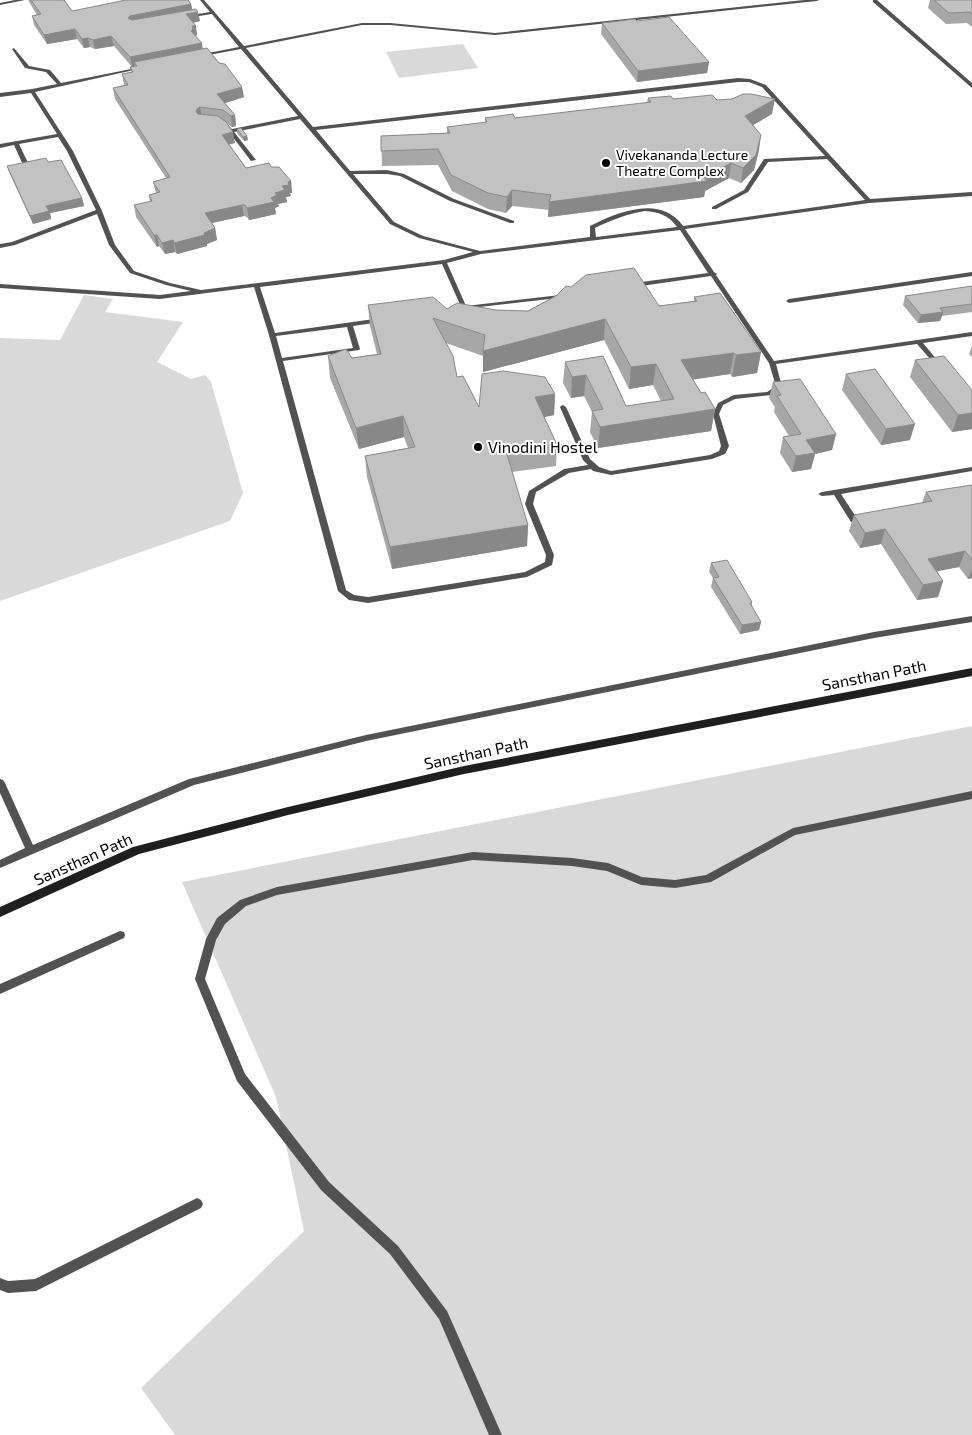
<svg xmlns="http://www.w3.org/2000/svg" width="972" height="1435" font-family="'Exo 2',sans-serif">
	<rect width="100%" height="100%" fill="#fff"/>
	<g fill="#d9d9d9">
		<polygon points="463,44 478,68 399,78 386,52"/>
		<polygon points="84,295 113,299 105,312 183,322 157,362 191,379 205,375 211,382 243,493 230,521 0,601 0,338 60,340"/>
		<polygon points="972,726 972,1435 175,1435 141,1388 304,1231 276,1097 182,882"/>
	</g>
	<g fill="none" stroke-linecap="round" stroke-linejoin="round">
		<g fill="#525252" fill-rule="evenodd">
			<polygon points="15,0 25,0 0,5 0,3"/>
			<path d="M200 0H204L244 46 362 23H390L495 33 804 0H819L817 1 495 35 390 25H362L246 48 313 127 738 78 750 79 766 85 870 199 972 192V196L869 203 685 229 714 272 717 274 716 275 774 361 972 332V336L923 343 942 366 939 368 937 367 917 344 776 364 781 383 778 390 771 395 735 399 723 405 719 414 729 446 725 454 712 459 611 475 593 471 591 469 569 473 536 492 533 504 554 555 552 565 527 577 368 603 349 600 338 591 269 335 254 287 160 299 0 288V284L160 295 191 291 166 285 130 273 109 245 97 214 15 245 0 248V244L12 242 96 210 67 151 58 137 19 144 30 167 27 169 24 167 14 145 0 148V144L57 134 31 93 0 97V93L32 89 57 84 46 72 25 68 12 49 14 48 29 66 50 70 61 83 141 67 143 68 35 92 73 151 102 211 115 245 134 271 170 283 201 290 444 260 473 252 419 238 390 224 300 119 234 132 256 160 251 161 229 132 223 127V125H227L232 129 298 116 241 49 198 57V55L239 47 212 14 186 18V16L210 12ZM738 82H749L762 87 825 156 764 159 744 190 712 207V209H716L748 192 768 162 827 159 865 200 683 226C661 194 617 212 590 226V237L480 251 423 236 394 222 353 174H387L400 176 450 201 510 223H514V221L454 199 404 174 387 170 350 171 316 130ZM645 211C658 212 669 215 677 227L596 237 595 228C611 220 627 214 645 211ZM680 230 708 273 634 283 631 285 634 287 711 276 769 363 775 383 773 388 767 392 734 395 718 403 713 414 721 446 719 451 710 455 611 471 599 467 590 459 566 407 563 405 561 406 560 407 583 460 588 465 564 469 529 491 525 504 546 555 545 562 525 572 368 597 354 595 346 590 283 361 359 350 360 349 353 326 381 322 384 320 381 318 275 333 260 287 442 264 462 309 567 297 570 295 569 294 466 306 447 263 481 254ZM347 327 353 348 282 358 276 336Z"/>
			<polygon points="873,0 877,0 972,83 972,88 873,2"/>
			<polygon points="972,272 972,276 789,303 786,301 789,299"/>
			<polygon points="972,467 972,471 841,494 858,520 854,523 851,522 834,495 822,496 818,494 822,492"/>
			<polygon points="972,616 972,622 874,638 366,741 194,785 0,868 0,860 25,848 0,793 0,779 3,780 5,783 33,845 189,779 366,735 874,632"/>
			<polygon points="972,791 972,799 795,835 711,882 675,888 641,885 607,871 572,866 473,860 277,895 246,906 225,924 216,940 205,979 245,1074 329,1182 398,1246 447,1311 502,1435 489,1435 439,1319 390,1254 321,1190 237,1081 195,979 206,939 217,918 240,900 277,887 473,852 572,858 608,863 642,877 675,880 706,875 793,828"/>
			<polygon points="120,931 124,932 125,935 124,938 0,994 0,984"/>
			<polygon points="197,1198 201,1200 203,1204 201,1208 40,1289 36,1291 8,1293 0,1290 0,1278 8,1281 35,1279"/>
		</g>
		<polygon fill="#1f1f1f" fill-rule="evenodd" points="972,668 972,676 464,774 288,815 139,854 0,917 0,907 133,847 288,807 464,766"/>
	</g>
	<g fill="#a7a7a7">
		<polygon points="28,0 64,0 72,11 191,4 192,10 200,21 193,23 197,35 195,36 203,49 244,97 225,103 235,115 236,126 232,127 225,122 235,143 229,144 246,168 271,167 291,181 292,193 290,193 291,196 286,197 287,202 278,204 279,206 275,208 276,214 249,220 247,217 244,216 212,223 215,228 217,240 207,244 207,246 177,254 175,252 165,254 159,246 157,247 136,217 134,205 150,202 149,195 156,193 153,182 166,178 115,99 113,88 124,85 122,74 131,72 130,67 132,67 114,46 95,49 90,47 84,48 77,39 47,44 34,25 32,16 37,15"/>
		<polygon points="930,0 972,0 972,27 967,23 946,24 928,8"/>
		<polygon points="637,21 709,62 707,73 637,82 601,34 602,23"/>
		<polygon points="648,98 717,100 772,114 753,125 759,150 754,170 741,183 729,178 705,191 704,197 548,217 549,210 512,206 506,213 488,209 452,191 438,165 382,166 381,136 447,133 447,127 485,123 485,118 515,118 647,103"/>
		<polygon points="237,129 247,136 248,140 244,141 237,133"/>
		<polygon points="48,162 82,198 84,206 50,213 51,219 33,224 10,174 7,166"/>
		<polygon points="972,286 972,312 942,316 940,321 918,323 903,305 905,296"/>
		<polygon points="571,287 659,306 694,301 694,297 761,352 757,373 732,377 730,374 693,379 701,393 715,409 711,431 598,448 590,432 592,412 584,396 571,398 563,383 565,362 603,356 626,406 661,401 653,385 629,389 604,340 483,372 483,356 446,343 457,377 479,407 555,394 554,415 544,417 557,445 556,466 512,472 528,525 527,546 392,569 367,477 365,456 408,448 404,437 359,449 330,378 328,356 352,358 377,354 370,326 368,305 447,309 528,311"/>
		<polygon points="972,346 972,357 969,354"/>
		<polygon points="915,360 972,390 972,429 952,432 910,377"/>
		<polygon points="846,374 910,440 881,445 842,390"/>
		<polygon points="773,382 836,434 832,450 815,454 811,469 792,472 780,453 783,437 789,436 774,412 775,407 769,398"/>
		<polygon points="972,485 972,578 968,579 959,567 937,571 943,581 938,597 917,600 881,544 860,548 849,531 854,515 922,503 926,492"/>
		<polygon points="711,563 752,602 752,606 761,622 759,630 740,634 711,587 713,578 709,572"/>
	</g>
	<g fill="#888">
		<polygon points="191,4 193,13 198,12 200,21 187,24 130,28 128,18 130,16"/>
		<polygon points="192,26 196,26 197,35 195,36 191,31"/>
		<polygon points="75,29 77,39 47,44 44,35"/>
		<polygon points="111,36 114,46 95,49 93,40"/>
		<polygon points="88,38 90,47 84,48 82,39"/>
		<polygon points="202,43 203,52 134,62 135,66 132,67 130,57"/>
		<polygon points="709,62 707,73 637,82 638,71"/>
		<polygon points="242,87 244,97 219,105 217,94"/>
		<polygon points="775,99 772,114 743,131 745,116"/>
		<polygon points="200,107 202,118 196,112 197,109"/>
		<polygon points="235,115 236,126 232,127 231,116"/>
		<polygon points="233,132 235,143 224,146 222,135"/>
		<polygon points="761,135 759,150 754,170 741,183 743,168"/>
		<polygon points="247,136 248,140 244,141 243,137"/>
		<polygon points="731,163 729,178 705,191 704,197 548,217 549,202 704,177"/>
		<polygon points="291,181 292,193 290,193 291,196 286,197 287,202 278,204 279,206 275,208 276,214 249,220 247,208 271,198 282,186 288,182"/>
		<polygon points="512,190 512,206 506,213 507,197"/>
		<polygon points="82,198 84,206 50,213 51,219 33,224 30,216 46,206"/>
		<polygon points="242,205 244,216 207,224 205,213"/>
		<polygon points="215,228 217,240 207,244 207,246 177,254 174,243 204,233"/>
		<polygon points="154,235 157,235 159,246 157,247"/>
		<polygon points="173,240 175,252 165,254 162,243"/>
		<polygon points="943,312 940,321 918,323 921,315"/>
		<polygon points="605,319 604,340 483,372 483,351"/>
		<polygon points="761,352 757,373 732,377 736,355"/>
		<polygon points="734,353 730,374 678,382 681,360"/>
		<polygon points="656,364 653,385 629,389 631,367"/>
		<polygon points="586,375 584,396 571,398 572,377"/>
		<polygon points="555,394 554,415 535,419 535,397"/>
		<polygon points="715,409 711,431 598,448 600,427"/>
		<polygon points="972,413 972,429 952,432 958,415"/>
		<polygon points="403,416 404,437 359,449 356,428"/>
		<polygon points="915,424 910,440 881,445 886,429"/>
		<polygon points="836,434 832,450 815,454 811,469 792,472 796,456 806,440"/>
		<polygon points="528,525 527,546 392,569 390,547"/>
		<polygon points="885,529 881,544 860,548 865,533"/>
		<polygon points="965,551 959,567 923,574 928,559"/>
		<polygon points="972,569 972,578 968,579"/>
		<polygon points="943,581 938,597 917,600 923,585"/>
		<polygon points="761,622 759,630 740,634 742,625"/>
	</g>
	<g fill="#c2c2c2" stroke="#888">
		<polygon points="31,0 64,0 72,11 126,0 188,0 191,4 130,16 128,18 132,20 196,9 198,12 186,14 196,26 192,26 193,29 191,31 202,43 130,57 111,36 93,40 88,38 82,39 75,29 44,35 32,16 41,14"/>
		<polygon points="934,0 972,0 972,14 970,12 949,13"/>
		<polygon points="669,17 709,62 638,71 602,23 635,19 637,21"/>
		<polygon points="207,48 219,63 225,64 242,87 217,94 235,115 231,116 223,110 200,107 197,109 196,112 198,114 218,116 226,122 233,132 222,135 246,168 269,163 271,167 279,167 291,181 288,182 289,185 282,186 285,190 275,193 277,195 271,198 274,202 247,208 245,205 242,205 205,213 215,228 204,233 205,235 174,243 173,240 162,243 157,235 154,235 134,205 152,201 149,195 160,192 153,182 170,177 113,88 128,85 122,74 133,72 130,67 137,66 134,62"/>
		<polygon points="743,94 751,94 775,99 745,116 761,135 756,155 743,168 731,163 704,177 707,181 549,202 551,195 512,190 507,197 488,193 451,175 438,149 381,151 381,136 450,133 447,127 487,122 485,118 513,114 515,118 651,102 648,98 671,96 673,99 712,95 717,100 732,99"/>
		<polygon points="241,128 247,136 243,137 237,129"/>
		<polygon points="46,158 48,162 61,160 82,198 46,206 49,211 30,216 7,166"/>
		<polygon points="634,268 659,306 697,301 694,297 720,293 761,352 736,355 734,353 681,360 701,393 705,392 715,409 600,427 592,411 603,409 586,375 572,377 565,362 603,356 626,406 674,399 656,364 631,367 605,319 483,351 485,335 433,318 453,356 457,377 463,376 479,407 482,374 503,371 545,377 555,394 535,397 557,445 506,451 528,525 390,547 365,456 415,447 403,416 356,428 328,356 346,349 352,358 381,354 368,305 433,297 447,309 457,303 496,310 528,311 556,296 566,286 571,287 586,275"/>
		<polygon points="972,286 972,304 940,308 943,312 921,315 905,296"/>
		<polygon points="944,356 972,390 972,413 958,415 915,360"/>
		<polygon points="875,369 915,424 886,429 846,374"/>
		<polygon points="800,379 836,434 806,440 815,453 796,456 783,437 801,434 777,396 781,395 773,382"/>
		<polygon points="972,485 972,560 965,551 928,559 943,581 923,585 885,529 865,533 854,515 932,501 926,492"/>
		<polygon points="727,560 752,602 750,603 761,622 742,625 713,578 719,577 711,563"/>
	</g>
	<g fill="#000" stroke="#fff" stroke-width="2">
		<circle cx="606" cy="163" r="5"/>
		<circle cx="478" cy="447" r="5"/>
	</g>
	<g text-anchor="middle" stroke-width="4" stroke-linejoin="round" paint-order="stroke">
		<g font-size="14" fill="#000" stroke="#fff" text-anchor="start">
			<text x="616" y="160">Vivekananda Lecture<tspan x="616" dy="16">Theatre Complex</tspan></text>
		</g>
		<g font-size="16" fill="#000" stroke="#fff" text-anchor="start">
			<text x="488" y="453">Vinodini Hostel</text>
		</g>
		<g font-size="16" fill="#000" stroke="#fff">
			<text transform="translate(874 675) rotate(-11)" y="6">Sansthan Path</text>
			<text transform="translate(476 753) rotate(-12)" y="6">Sansthan Path</text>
			<text transform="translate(83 859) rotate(-24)" y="6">Sansthan Path</text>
		</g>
	</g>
</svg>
